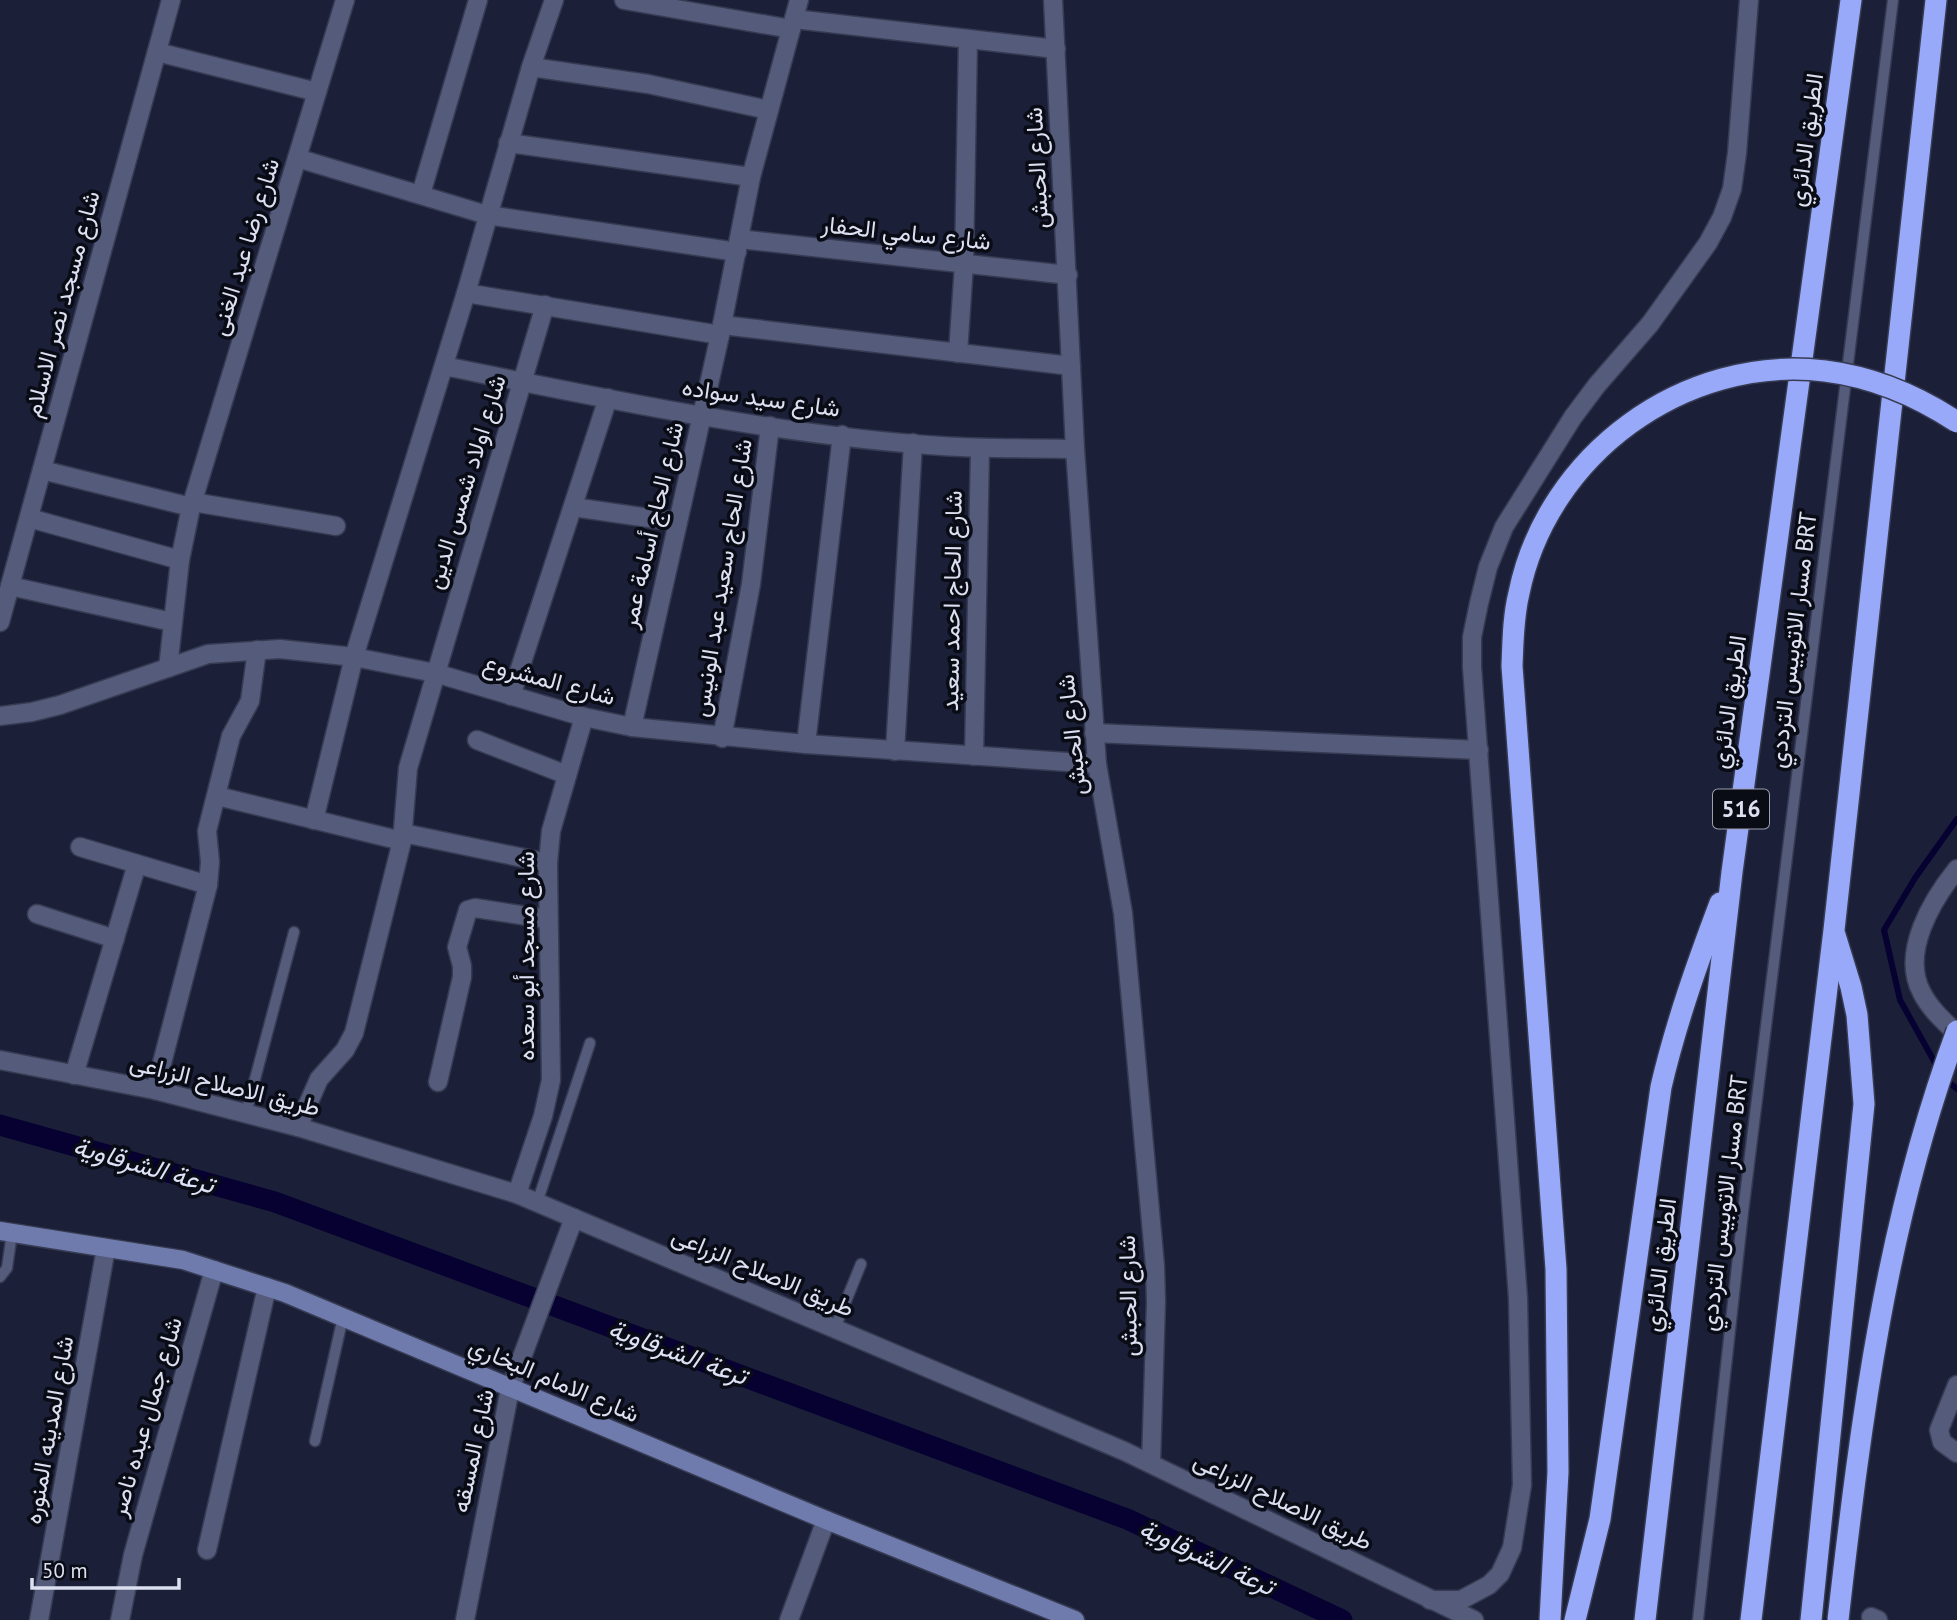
<svg xmlns="http://www.w3.org/2000/svg" width="1957" height="1620" font-family="'PT Sans',Vazirmatn,sans-serif">
	<rect width="100%" height="100%" fill="#1b2038"/>
	<g fill="none" stroke-linecap="round" stroke-linejoin="round">
		<g stroke="#060131" stroke-width="6">
			<polyline points="1939,1070 1900,1000 1884,930 1915,878 1957,819"/>
			<polyline points="1945,1079 1957,1089"/>
		</g>
		<polyline stroke="#060131" stroke-width="21" points="0,1125 275,1202 1127,1519 1342,1620"/>
		<g stroke="#363b52" stroke-width="13">
			<g id="lane">
				<polyline points="246,1113 294,932"/>
				<polyline points="537,1203 590,1043"/>
				<polyline points="0,1277 7,1268 12,1233"/>
				<polyline points="835,1328 861,1264"/>
				<polyline points="315,1441 343,1317"/>
				<polyline points="1698,1620 1743,1212 1893,0"/>
			</g>
		</g>
		<g stroke="#363b52" stroke-width="21">
			<g id="street">
				<polyline points="624,0 791,29"/>
				<polyline points="1053,0 1075,449 1097,764 1123,913 1155,1266 1156,1302 1151,1463"/>
				<polyline points="794,19 1056,49"/>
				<polyline points="157,52 317,92"/>
				<polyline points="531,67 648,84 769,110"/>
				<polyline points="508,143 751,177"/>
				<polyline points="297,158 487,215 737,252"/>
				<polyline points="421,194 478,0"/>
				<polyline points="739,239 1068,275"/>
				<polyline points="466,293 720,335"/>
				<polyline points="722,325 1071,366"/>
				<polyline points="958,353 964,264 968,39"/>
				<path d="M444 366C607 399 775 435 942 446 986 449 1031 448 1075 449"/>
				<polyline points="42,470 191,507"/>
				<polyline points="193,502 336,526"/>
				<polyline points="573,507 677,522"/>
				<polyline points="29,518 180,560"/>
				<polyline points="10,586 172,622"/>
				<polyline points="0,622 171,0"/>
				<polyline points="168,668 180,560 191,507 345,0"/>
				<polyline points="511,696 608,398"/>
				<polyline points="0,716 32,712 60,705 208,654 280,649 354,657 435,673 584,717 632,727 806,744 1097,764"/>
				<polyline points="632,727 720,335 751,177 799,0"/>
				<polyline points="1094,733 1479,750"/>
				<polyline points="722,738 751,584 770,426"/>
				<polyline points="477,740 567,775"/>
				<polyline points="806,744 842,435"/>
				<polyline points="895,751 913,443"/>
				<polyline points="974,756 980,448"/>
				<polyline points="217,796 402,841"/>
				<polyline points="314,820 354,657 466,293 531,67 554,0"/>
				<polyline points="403,833 548,863"/>
				<polyline points="80,847 208,885"/>
				<path d="M1957 869C1932 900 1900 953 1922 993 1930 1009 1944 1021 1957 1034"/>
				<polyline points="37,914 115,939"/>
				<polyline points="0,1060 155,1090 298,1127 517,1194 1124,1451 1474,1620"/>
				<polyline points="74,1075 137,864"/>
				<polyline points="438,1082 462,977 462,966 457,947 468,910 475,908 547,919"/>
				<polyline points="155,1090 208,885 210,862 207,831 231,736 250,701 257,650"/>
				<polyline points="298,1127 319,1079 345,1050 354,1033 402,841 408,768 545,305"/>
				<polyline points="517,1194 543,1116 551,1080 548,863 551,831 584,717"/>
				<polyline points="1957,1385 1939,1430 1942,1442 1957,1453"/>
				<polyline points="207,1550 267,1287"/>
				<polyline points="1430,1600 1461,1600 1489,1585 1500,1574 1512,1548 1522,1485 1518,1298 1472,667 1472,637 1479,603 1488,567 1504,527 1573,417 1597,385 1650,324 1708,243 1722,217 1732,189 1737,153 1749,0"/>
				<polyline points="1871,1617 1878,1620"/>
				<polyline points="39,1620 106,1248"/>
				<polyline points="120,1620 133,1555 214,1270"/>
				<polyline points="465,1620 510,1389 574,1218"/>
				<polyline points="789,1620 826,1520"/>
			</g>
		</g>
		<g stroke="#363b52" stroke-width="21">
			<polyline id="secondary" points="0,1231 183,1260 285,1293 826,1520 1075,1620"/>
		</g>
		<g stroke="#363b52" stroke-width="24">
			<g id="highway">
				<path d="M1575 1620 1600 1519 1661 1087C1676 1023 1697 964 1720 903"/>
				<polyline points="1645,1620 1732,872 1851,0"/>
				<polyline points="1751,1620 1834,930 1936,0"/>
				<polyline points="1811,1620 1864,1104 1857,1015 1851,987 1835,935"/>
			</g>
		</g>
		<use href="#lane" stroke="#545b7b" stroke-width="10"/>
		<use href="#street" stroke="#545b7b" stroke-width="18"/>
		<use href="#secondary" stroke="#6f7bad" stroke-width="18"/>
		<use href="#highway" stroke="#98a9f9" stroke-width="21"/>
		<g stroke="#363b52" stroke-width="24" stroke-linecap="butt">
			<g id="highway-bridge">
				<path d="M1550 1620 1558 1472 1556 1269 1512 666C1513 642 1513 617 1519 593 1547 455 1684 354 1825 371 1873 377 1916 395 1957 422"/>
				<path d="M1838 1620C1861 1419 1886 1222 1957 1031"/>
			</g>
		</g>
		<use href="#highway-bridge" stroke="#98a9f9" stroke-width="21"/>
	</g>
	<g text-anchor="middle" stroke-width="7" stroke-linejoin="round" paint-order="stroke">
		<rect fill="#090b15" stroke="#9da0af" stroke-width="2" x="1713" y="789.5" width="56" height="39" rx="5"/>
		<g font-size="23" font-weight="bold" fill="#dce0f1">
			<text x="1741" y="817">516</text>
		</g>
		<g font-size="24" fill="#dce0f1" stroke="#090b15">
			<text transform="translate(1806 140) rotate(-82)" y="8">الطريق الدائري</text>
			<text transform="translate(1037 168) rotate(-93)" y="8">شارع الحبش</text>
			<text transform="translate(906 233) rotate(6)" y="8">شارع سامي الحفار</text>
			<text transform="translate(245 247) rotate(-73)" y="8">شارع رضا عبد الغنى</text>
			<text transform="translate(62 304) rotate(-75)" y="8">شارع مسجد نصر الاسلام</text>
			<text transform="translate(761 398) rotate(8)" y="8">شارع سيد سواده</text>
			<text transform="translate(466 482) rotate(-73)" y="8">شارع اولاد شمس الدين</text>
			<text transform="translate(652 525) rotate(-77)" y="8">شارع الحاج أسامة عمر</text>
			<text transform="translate(722 578) rotate(-81)" y="8">شارع الحاج سعيد عبد الونيس</text>
			<text transform="translate(952 601) rotate(-89)" y="8">شارع الحاج احمد سعيد</text>
			<text transform="translate(1793 640) rotate(-83)" y="8">مسار الاتوبيس الترددي BRT</text>
			<text transform="translate(549 680) rotate(15)" y="8">شارع المشروع</text>
			<text transform="translate(1729 702) rotate(-82)" y="8">الطريق الدائري</text>
			<text transform="translate(1072 735) rotate(-96)" y="8">شارع الحبش</text>
			<text transform="translate(526 956) rotate(-90)" y="8">شارع مسجد أبو سعده</text>
			<text transform="translate(225 1085) rotate(14)" y="8">طريق الاصلاح الزراعى</text>
			<text transform="translate(1724 1203) rotate(-83)" y="8">مسار الاتوبيس الترددي BRT</text>
			<text transform="translate(1660 1265) rotate(-83)" y="8">الطريق الدائري</text>
			<text transform="translate(763 1272) rotate(23)" y="8">طريق الاصلاح الزراعى</text>
			<text transform="translate(1128 1296) rotate(-91)" y="8">شارع الحبش</text>
			<text transform="translate(554 1380) rotate(23)" y="8">شارع الامام البخاري</text>
			<text transform="translate(146 1417) rotate(-74)" y="8">شارع جمال عبده ناصر</text>
			<text transform="translate(49 1430) rotate(-80)" y="8">شارع المدينه المنوره</text>
			<text transform="translate(473 1451) rotate(-78)" y="8">شارع المسقه</text>
			<text transform="translate(1283 1501) rotate(26)" y="8">طريق الاصلاح الزراعى</text>
		</g>
		<g font-size="26" font-style="italic" fill="#dde2f7" stroke="#090b15">
			<text transform="translate(144 1165) rotate(16)" y="9">ترعة الشرقاوية</text>
			<text transform="translate(678 1352) rotate(20)" y="9">ترعة الشرقاوية</text>
			<text transform="translate(1207 1557) rotate(25)" y="9">ترعة الشرقاوية</text>
		</g>
	</g>
	<path d="M32 1578v10h147v-10" fill="none" stroke="#dce0f1" stroke-width="3.5"/>
	<text x="42" y="1578" font-size="21" fill="#dce0f1" stroke="#090b15" stroke-width="5" paint-order="stroke">50 m</text>
</svg>
